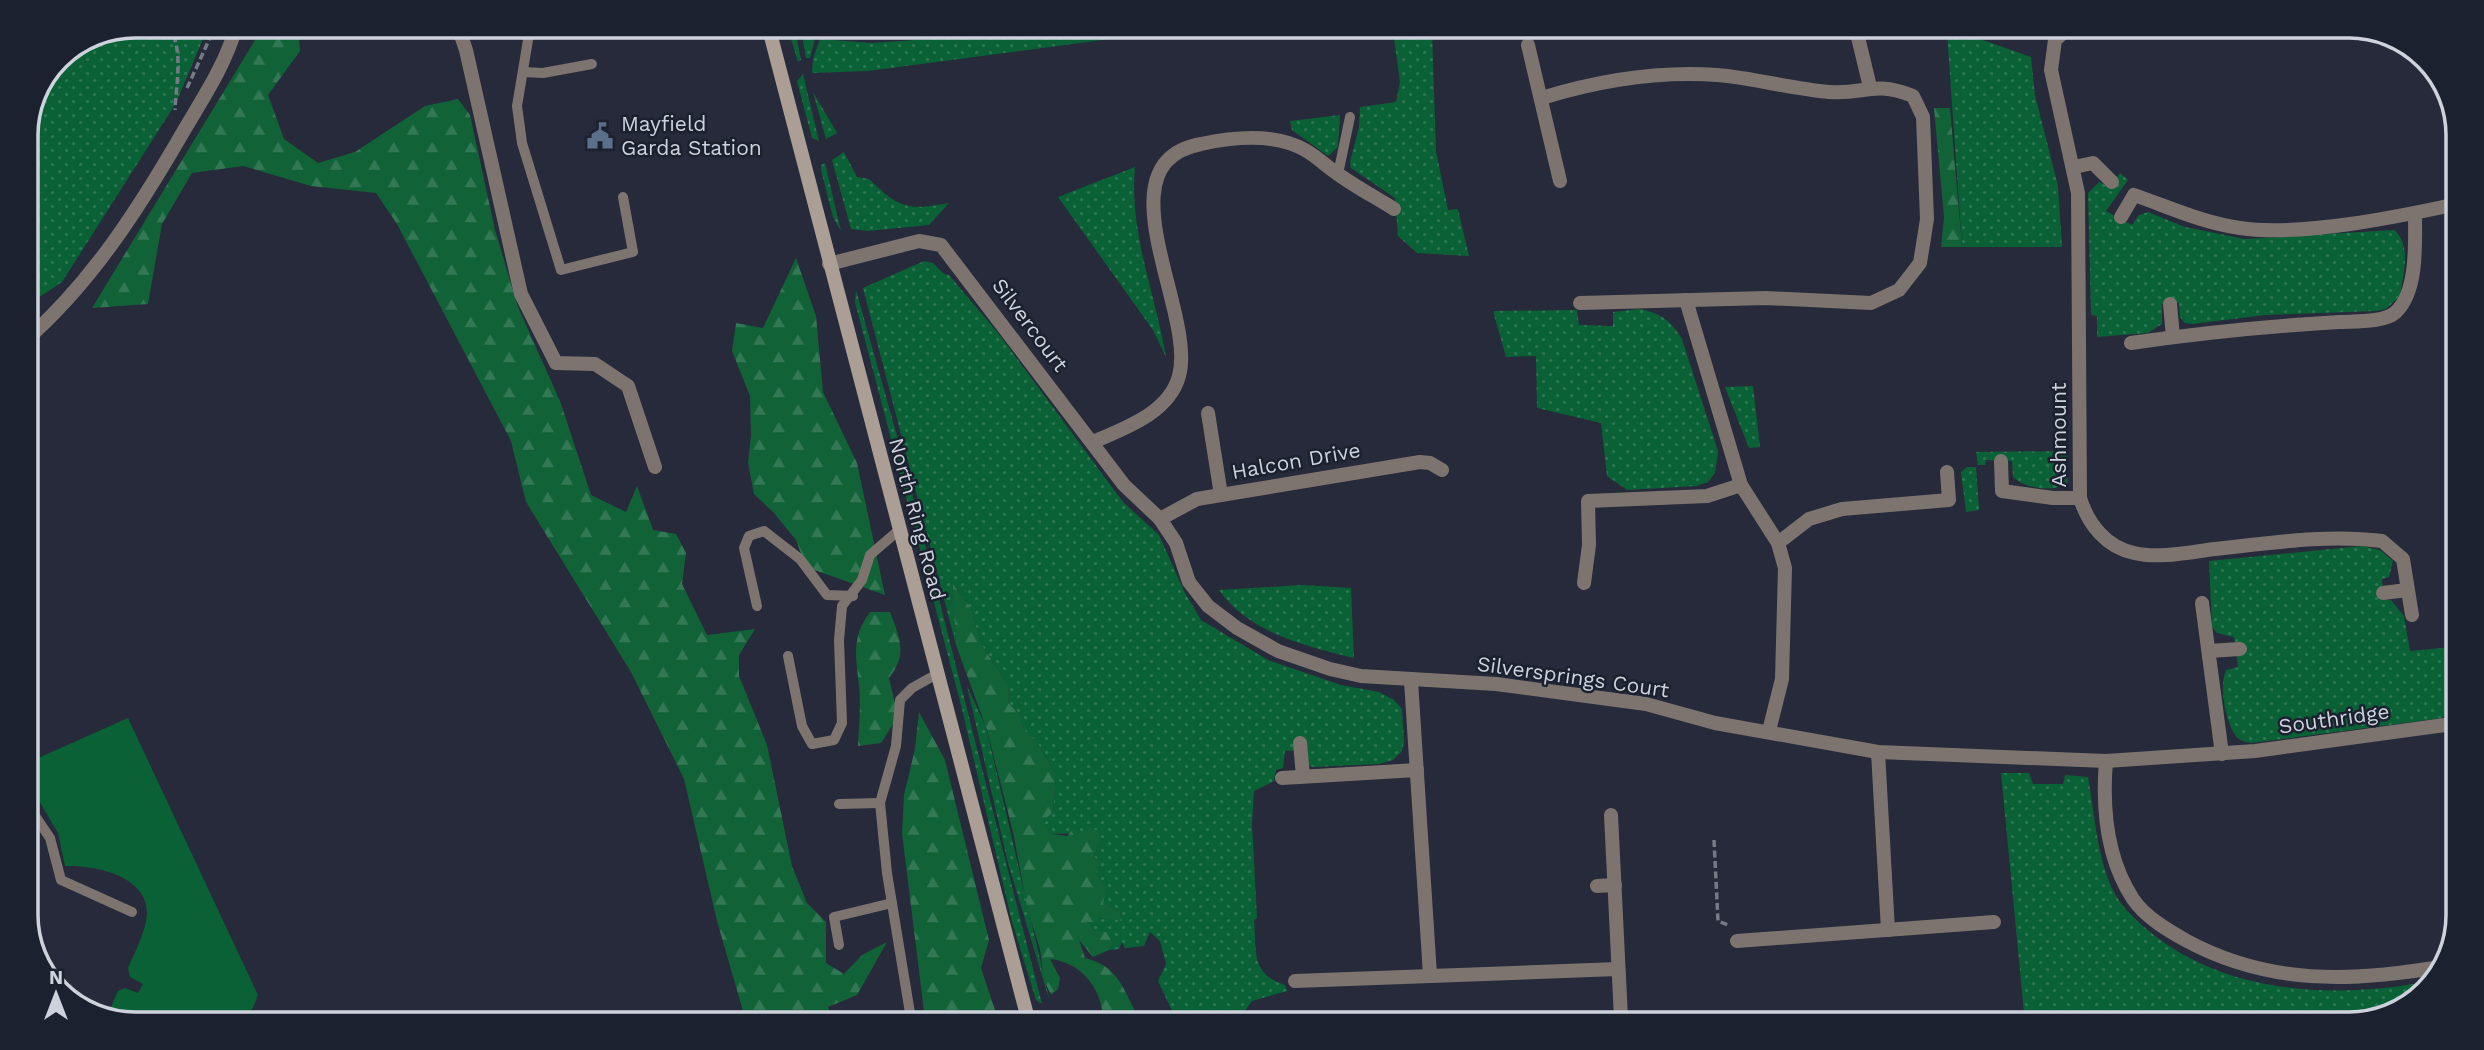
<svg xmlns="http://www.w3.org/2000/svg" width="2484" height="1050" font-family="'Work Sans',sans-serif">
	<defs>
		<pattern id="grass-dots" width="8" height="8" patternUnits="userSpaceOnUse" patternTransform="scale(1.75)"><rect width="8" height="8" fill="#0a6136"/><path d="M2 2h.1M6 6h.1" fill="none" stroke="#2c7752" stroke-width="1.8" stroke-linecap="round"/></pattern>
		<pattern id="forest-firs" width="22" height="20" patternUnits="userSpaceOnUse" patternTransform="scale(1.75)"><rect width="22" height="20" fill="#126238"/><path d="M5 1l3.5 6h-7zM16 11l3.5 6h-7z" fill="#337854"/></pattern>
	</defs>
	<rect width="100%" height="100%" fill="#262a3a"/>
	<g fill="url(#grass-dots)">
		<polygon points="136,26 208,27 176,103 62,282 26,306 26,129 59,58"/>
		<polygon points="788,29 795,29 801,60 798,62"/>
		<polygon points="801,29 813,29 815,39 810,58 806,58"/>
		<polygon points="1057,30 1178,30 868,71 812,73 813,59 820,39 872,43"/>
		<polygon points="1393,31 1432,31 1436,151 1448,210 1458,209 1469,256 1417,253 1398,236 1395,198 1351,168 1350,162 1359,127 1360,107 1396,102 1400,82"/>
		<polygon points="1947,33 1963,33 2031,57 2035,95 2058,186 2062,247 1962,247"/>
		<polygon points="803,74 819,141 812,138 797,81"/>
		<polygon points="813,92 837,133 826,139"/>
		<polygon points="1340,115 1338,147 1328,156 1292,130 1290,121"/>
		<path d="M844 152 857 177 869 179C899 208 907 211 949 203L929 225 868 231 851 229 832 160Z"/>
		<polygon points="825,163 841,231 833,217 821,170 821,165"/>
		<path d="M1135 167C1129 231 1155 293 1166 357L1153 330 1058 197Z"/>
		<path d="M2120 173 2128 180 2106 211 2132 225 2139 215 2148 212 2185 227 2245 239 2394 230C2412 244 2403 275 2400 296L2386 309 2376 311 2265 315 2192 324 2185 323 2180 317 2179 303 2162 304V324L2148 333 2097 337V316L2091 315 2088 193 2099 182 2110 187Z"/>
		<path d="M924 261 933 263 944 274 949 275 998 333 1123 502 1159 535 1184 591 1201 620 1268 660 1341 685 1379 692 1394 700 1402 709 1404 742 1402 751 1393 760 1379 764 1313 767 1307 765 1303 750 1285 751 1283 768 1276 770 1274 781 1254 791 1252 824 1257 918 1254 920C1257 951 1250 974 1285 985L1287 991 1252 1001 1242 1015 1243 1020 1176 1019 1158 981 1166 964 1160 941 1150 932 1144 946 1125 948 1122 942 1119 949 1109 950 1113 943 1106 932H1095L1085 921 1098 917 1122 920 1120 911 1103 904 1095 875 1099 862 1094 856 1100 842 1079 833 1051 834 1042 821 1053 812 1056 775 1037 742 1023 729 1020 714 1009 704 1008 685 981 644 971 608 954 585 956 645 863 288Z"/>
		<polygon points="856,290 901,450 1042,1004 1036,1000 1012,922 961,705 855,302"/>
		<path d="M1639 309C1661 313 1670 320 1682 339L1718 451 1715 473 1708 482 1696 486 1627 490 1607 476 1601 423 1537 408 1536 356 1506 357 1493 311 1577 310 1579 325 1613 326V312Z"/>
		<polygon points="1753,386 1760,447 1749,448 1725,387"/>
		<path d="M2067 451 2068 484C2052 492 2026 489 2013 477L2012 461 1986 460 1985 465H1978L1976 452Z"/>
		<polygon points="1967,467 1976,467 1979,510 1966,512 1961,472"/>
		<path d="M2362 546 2380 550 2393 561 2389 577 2382 579 2384 600H2391L2404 616 2410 651 2453 647 2452 710 2442 718 2251 743C2245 742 2240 741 2236 736 2225 721 2219 686 2226 670L2238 667 2234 637 2217 633 2212 627 2209 561Z"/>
		<path d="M1302 585 1351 588 1354 658C1306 646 1249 633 1219 590Z"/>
		<polygon points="967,686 986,727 1050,1002 1008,863"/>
		<path d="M2001 773H2029L2033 784H2063L2065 775 2088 777C2095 815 2097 862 2116 896 2124 909 2137 921 2149 931 2224 994 2336 1000 2429 981L2409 1005 2368 1018 2245 1023H2025Z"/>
	</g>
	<g fill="url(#forest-firs)">
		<polygon points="263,27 298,27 300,51 268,95 284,139 318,163 355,152 425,106 458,99 470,115 495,230 518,307 560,401 591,495 626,512 637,486 653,530 676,534 686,553 682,584 707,635 755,629 739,655 739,676 767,745 792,866 807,903 826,922 826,963 844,974 862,955 887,942 857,995 828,1007 832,1018 745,1018 717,921 684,779 631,672 526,502 511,441 397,224 376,193 311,186 243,166 192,173 162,224 148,304 92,308"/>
		<polygon points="1934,108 1950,108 1962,247 1941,247 1944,217"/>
		<polygon points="796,258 816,316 823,392 857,463 885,595 806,567 796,540 774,513 754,494 748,462 751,436 750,396 732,351 736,323 763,328"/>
		<path d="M953 584 971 608 981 644 1008 685 1009 704 1020 714 1023 729 1037 742 1056 775 1053 812 1043 821 1051 834 1067 836 1074 828 1079 833 1085 829 1098 830 1100 842 1094 856 1099 862 1096 875 1106 888 1103 904 1120 911 1122 921 1098 917 1094 923 1086 921 1095 932H1106L1113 943 1109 950 1093 957 1079 940 1085 958C1119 966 1124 991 1139 1019H1103C1102 988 1081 962 1050 959L1060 978 1058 989 1051 995 1044 980 1040 949 1028 911 1013 832 987 730 956 645Z"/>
		<path d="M870 612H890C900 639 908 654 889 678L898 716 881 743 858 746C859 726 861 705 859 685 856 657 851 637 870 612Z"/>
		<polygon points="919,712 945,760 989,940 981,968 998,1019 925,1019 902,833 904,795 915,749"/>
	</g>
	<path fill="#0a6136" d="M128 718 258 995 253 1008 244 1016H107L118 991 125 988 138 993 143 984 130 977 128 968C135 952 145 933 147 915 149 875 93 865 65 866L58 833 27 780V763Z"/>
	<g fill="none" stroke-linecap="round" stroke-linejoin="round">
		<g stroke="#767a87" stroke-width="3.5" stroke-dasharray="7 3.5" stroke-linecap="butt">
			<path d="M169 26C184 50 176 84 175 110"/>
			<polyline points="187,88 215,27"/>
			<polyline points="1714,840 1718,921 1728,925"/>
		</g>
		<g stroke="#7d746f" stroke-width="10">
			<polyline points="530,28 517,106 522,143 561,270 633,252 623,197"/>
			<polyline points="523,72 543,73 592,64"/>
			<polyline points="1338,174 1350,117"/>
			<polyline points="26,371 31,383 31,402 26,407"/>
			<polyline points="757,606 744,548 749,536 764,531 800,559 827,595 853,596"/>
			<polyline points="788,656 802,726 812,744 834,740 842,723 839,640 842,606 862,580 870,555 899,530"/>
			<polyline points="27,804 50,838 61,880 132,912"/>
			<polyline points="839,804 880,803"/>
			<polyline points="839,945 834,917 892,903"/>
			<polyline points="911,1019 887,873 880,803 896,746 900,700 912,688 937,674"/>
		</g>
		<g stroke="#7d746f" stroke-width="14">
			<polyline points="458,27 466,50 521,294 556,363 595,364 628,386 655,467"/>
			<polyline points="1857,33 1870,87"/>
			<path d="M2063 33 2055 40 2051 70 2078 193 2080 498C2088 524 2106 547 2134 553 2159 559 2190 552 2215 549 2271 543 2327 534 2382 541L2403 559 2412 615"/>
			<polyline points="1528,45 1560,181"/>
			<path d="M1542 98C1597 81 1659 71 1717 75 1755 78 1791 89 1829 92 1865 95 1872 80 1913 96L1923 117 1927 219 1920 263 1899 290 1871 303 1766 298 1580 303"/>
			<polyline points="2074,167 2093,163 2112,182"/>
			<path d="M2121 217 2134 195C2169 207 2203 223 2240 228 2300 237 2397 217 2457 204"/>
			<polyline points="829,264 919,241 941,245 1124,485 1160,519 1176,543 1189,582 1208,606 1237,628 1278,651 1330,669 1361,676 1496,684 1646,704 1715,723 1878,752 2106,761 2255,751 2452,724"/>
			<polyline points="1686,300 1741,485 1778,543 1785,568 1782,679 1769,731"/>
			<polyline points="2170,304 2173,337"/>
			<path d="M26 340C94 280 141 205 186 127 205 95 226 63 236 27"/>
			<path d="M2131 343C2200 333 2269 326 2339 322 2354 321 2384 323 2396 312 2418 291 2415 243 2415 215"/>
			<polyline points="1208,413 1221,495"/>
			<path d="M1093 442C1125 428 1169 413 1179 376 1197 313 1098 163 1201 144 1233 137 1275 133 1305 150 1316 156 1325 165 1335 172 1354 186 1375 197 1394 209"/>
			<polyline points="2001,461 2002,491 2053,498 2080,498"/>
			<polyline points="1160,519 1197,499 1221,495 1420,462 1430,463 1442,470"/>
			<polyline points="1778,543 1809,519 1842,509 1949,500 1947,472"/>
			<polyline points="1584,583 1589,545 1588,501 1707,496 1741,485"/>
			<polyline points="2383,593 2407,590"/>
			<polyline points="2202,603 2222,754"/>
			<polyline points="2209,651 2240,649"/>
			<polyline points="1411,681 1430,975"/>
			<polyline points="1300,743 1303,776"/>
			<polyline points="1878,752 1888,930"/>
			<path d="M2106 761C2102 809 2106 858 2133 899 2145 917 2169 931 2187 941 2269 985 2351 982 2440 967"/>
			<polyline points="1282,778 1417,770"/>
			<polyline points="1611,815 1621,1018"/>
			<polyline points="1597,886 1615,885"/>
			<polyline points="1737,941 1994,922"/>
			<polyline points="1295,981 1618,969"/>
		</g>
		<polyline stroke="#ab9e95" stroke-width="14" points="769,29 1028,1019"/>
	</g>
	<defs>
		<g id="civic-bare" transform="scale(2.1)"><path d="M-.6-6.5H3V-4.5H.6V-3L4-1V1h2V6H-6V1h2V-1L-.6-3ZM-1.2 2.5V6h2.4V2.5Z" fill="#5c6f8a" stroke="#1c2130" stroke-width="2.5" paint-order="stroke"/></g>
	</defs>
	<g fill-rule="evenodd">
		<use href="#civic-bare" x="600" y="136"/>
	</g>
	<g text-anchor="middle" stroke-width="5" stroke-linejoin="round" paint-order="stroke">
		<g font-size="21" fill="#ced2dc" stroke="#1c2130" text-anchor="start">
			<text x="621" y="131">Mayfield<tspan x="621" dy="24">Garda Station</tspan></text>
		</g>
		<g font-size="21" fill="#ced2dc" stroke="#1c2130">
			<text transform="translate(1030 325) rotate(53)" y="7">Silvercourt</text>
			<text transform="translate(2059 435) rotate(-90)" y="7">Ashmount</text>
			<text transform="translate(1296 461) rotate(-10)" y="7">Halcon Drive</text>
			<text transform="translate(917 519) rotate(75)" y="7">North Ring Road</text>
			<text transform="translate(1573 677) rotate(8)" y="7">Silversprings Court</text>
			<text transform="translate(2334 719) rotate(-8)" y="7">Southridge</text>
		</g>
	</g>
	<path d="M0 0H2484V1050H0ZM135 38H2349A97 97 0 0 1 2446 135V915A97 97 0 0 1 2349 1012H135A97 97 0 0 1 38 915V135A97 97 0 0 1 135 38Z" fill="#1c2130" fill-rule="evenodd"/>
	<path fill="none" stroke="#ced2dc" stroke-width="3.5" d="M135 38H2349A97 97 0 0 1 2446 135V915A97 97 0 0 1 2349 1012H135A97 97 0 0 1 38 915V135A97 97 0 0 1 135 38Z"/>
	<g transform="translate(56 994)" stroke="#1c2130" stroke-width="5" paint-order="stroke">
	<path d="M0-5L12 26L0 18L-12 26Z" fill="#ced2dc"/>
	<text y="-10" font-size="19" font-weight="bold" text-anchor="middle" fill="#ced2dc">N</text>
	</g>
</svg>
